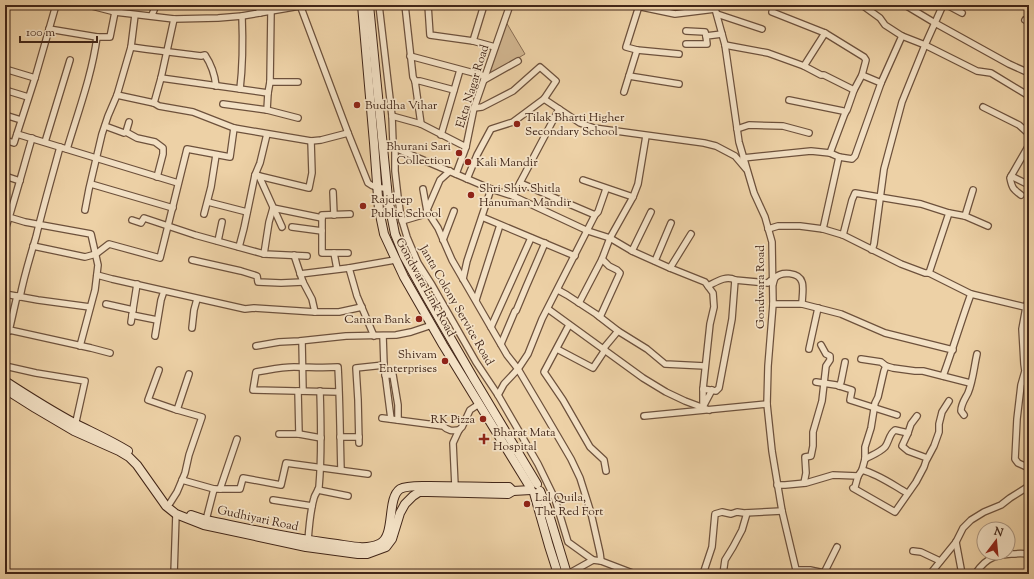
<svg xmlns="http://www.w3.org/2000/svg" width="1034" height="579" font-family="'Sorts Mill Goudy',serif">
	<rect width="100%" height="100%" fill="#edd1a6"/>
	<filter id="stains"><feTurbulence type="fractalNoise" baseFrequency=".005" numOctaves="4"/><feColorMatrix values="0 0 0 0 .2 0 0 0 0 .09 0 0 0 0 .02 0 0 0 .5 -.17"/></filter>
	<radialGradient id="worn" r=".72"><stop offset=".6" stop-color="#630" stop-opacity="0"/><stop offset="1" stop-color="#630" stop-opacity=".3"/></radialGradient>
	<polygon fill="#d0b48e" stroke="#896d53" points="506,22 525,54 486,77"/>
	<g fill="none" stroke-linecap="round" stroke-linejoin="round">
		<g stroke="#6d513c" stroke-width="8">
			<g id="street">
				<polyline points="88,5 115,12 174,19 218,18 242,16 306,5"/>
				<polyline points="258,5 260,13"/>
				<path d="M300 5 348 133 368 183C374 188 380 188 388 188"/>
				<polyline points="379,5 392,116 393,143 395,148 395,171 398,197 401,217 407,237 418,263 432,285 476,362 498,395 538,464 555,499 568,542 593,560 601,561 635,574"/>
				<polyline points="405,5 413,77 415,81 421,124"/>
				<polyline points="428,5 430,35 473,41 495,47"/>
				<polyline points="632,5 675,14 715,9"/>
				<polyline points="714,5 725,45 739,142 754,193 765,217 772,242 773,304 768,366 767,404 772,451 782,511 797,574"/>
				<polyline points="774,5 772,12 825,33 864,57 866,60 862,75 854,90 847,110 845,113 830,153"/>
				<polyline points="862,5 880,18 885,25 902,36 925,45 977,71 991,73 1029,96"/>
				<polyline points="905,5 935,23 1009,64 1029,73"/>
				<polyline points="947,5 962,13"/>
				<polyline points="639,6 626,47 637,50 679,54"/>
				<polyline points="717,14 762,29"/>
				<polyline points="135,15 131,47 117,95 154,103 159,106 193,112 234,128 311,141 321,140 348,133"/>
				<polyline points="152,15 156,5"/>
				<polyline points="1025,20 1029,22"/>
				<polyline points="49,29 97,37 110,37 115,12"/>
				<polyline points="686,31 705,32 706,36"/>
				<polyline points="473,41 484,5"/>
				<polyline points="686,44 707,44 706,36 722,34"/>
				<polyline points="725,45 768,53 804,66 821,75 824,75 854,90"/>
				<path d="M131 47 145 49 201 56 205 55C211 64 215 76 216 86"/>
				<polyline points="410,56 485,76"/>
				<polyline points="804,66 825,33"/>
				<polyline points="5,69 35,78 56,5"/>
				<polyline points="862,75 881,83"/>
				<polyline points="629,76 679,84"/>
				<polyline points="161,78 268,93"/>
				<polyline points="484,80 518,61"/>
				<polyline points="415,81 420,81 454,90"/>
				<polyline points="270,82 298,82"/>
				<path d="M240 89C243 64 243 41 242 16"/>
				<polyline points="5,90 28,97"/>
				<polyline points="624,92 637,50"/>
				<polyline points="544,99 580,123 594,128 704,143 716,146 735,156 746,169"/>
				<polyline points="789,100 843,111 845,113"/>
				<polyline points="154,103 161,78 174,19"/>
				<polyline points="223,104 267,110 298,118"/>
				<polyline points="983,107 1019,125 1029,134"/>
				<polyline points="267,110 268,93 270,82 271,11"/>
				<polyline points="5,115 21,120"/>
				<polyline points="392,116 421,124 466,147"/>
				<polyline points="105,126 124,133 126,132 137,138 155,142 163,148 163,154 157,177"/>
				<polyline points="737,129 749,125 783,126 809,133"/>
				<polyline points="126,132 129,122"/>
				<polyline points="17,134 178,183"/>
				<polyline points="441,135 460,70"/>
				<polyline points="5,140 14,143 35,78"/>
				<polyline points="45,142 70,60"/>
				<polyline points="395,148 491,189 513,196 588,231 610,238 633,197 638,184 646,136"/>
				<path d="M67 149C78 112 92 75 97 37"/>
				<polyline points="743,158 811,151 830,153 839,157 852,159 855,156 881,83 902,36"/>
				<polyline points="456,174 466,147 474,108 510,5"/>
				<polyline points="255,175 309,188 312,173 311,141"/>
				<polyline points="5,176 20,181"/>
				<polyline points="259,176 282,227"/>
				<polyline points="1011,176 1029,185"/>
				<polyline points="467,179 477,155 491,129 513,122 544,99 556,81 540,67 513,91 482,107 474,108"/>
				<polyline points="583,180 633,197"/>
				<polyline points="520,183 595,215"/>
				<polyline points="91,184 173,208"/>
				<polyline points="423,189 427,211 438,228 452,260 507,355 518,369 547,418 571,459 580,478 591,513 600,553 601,561"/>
				<polyline points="333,192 334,215"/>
				<path d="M1021 195C1013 189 1012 188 1010 178L1029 145"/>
				<polyline points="513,196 559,109"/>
				<polyline points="208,202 247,212"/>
				<polyline points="85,210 89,189 102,134 108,116 117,95"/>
				<polyline points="427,210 440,180 450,171"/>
				<polyline points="204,214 211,187 216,155"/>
				<polyline points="5,216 25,222 91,234 98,265 95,290 80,346"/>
				<polyline points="965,216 973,190"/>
				<polyline points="482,217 575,256"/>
				<polyline points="132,220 141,223 144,218 195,235 264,254 307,256"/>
				<polyline points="402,221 429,213"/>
				<polyline points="292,227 322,231"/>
				<polyline points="768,229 778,226 800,226 823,229 843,235 901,264 925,273 929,273 971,294 1029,308"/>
				<polyline points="823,229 839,157"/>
				<path d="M5 230C15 199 23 169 32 138"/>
				<polyline points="843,235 852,200 855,193 921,204 949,213 965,216 988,226"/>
				<polyline points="443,240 454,211"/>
				<polyline points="218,241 222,222"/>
				<polyline points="33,246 85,257 96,254 109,244 160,258 187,149 230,157 234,128"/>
				<polyline points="239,247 244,228 255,175 260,163 267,134"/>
				<polyline points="872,250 874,244 884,169 902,102 925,45 943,5"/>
				<polyline points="632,251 651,212"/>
				<polyline points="334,253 337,269"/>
				<polyline points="348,253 322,253 322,215 350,214"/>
				<polyline points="264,254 269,222 273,208 322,218"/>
				<polyline points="294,255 303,282 312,299 315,312"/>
				<polyline points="192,260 241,271 257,276 258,282 281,283 303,282"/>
				<polyline points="655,261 671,223"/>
				<polyline points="349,268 357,296 374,336"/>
				<polyline points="670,268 691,234"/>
				<polyline points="929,273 949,213"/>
				<polyline points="300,274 349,268 395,260"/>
				<polyline points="97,275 112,279 245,309 254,308 315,312 339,312 362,307"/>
				<polyline points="463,279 467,261 491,189"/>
				<path d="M708 286C716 282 726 275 735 280L768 283 770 281 773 284C774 281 774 280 775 278 781 271 799 272 802 282 804 287 802 298 802 304"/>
				<polyline points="558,290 567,295 596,314 618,331 647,349 665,364 705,366"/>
				<polyline points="5,294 38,300 90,307"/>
				<path d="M20 297C24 276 30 257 36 237 43 207 52 177 60 147"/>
				<polyline points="1029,298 1026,307 1022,329 1024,364 1025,371 1021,385 1017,419 1015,459 1018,463 1029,468"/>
				<polyline points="476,300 500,225"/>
				<polyline points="579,303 602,259 610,238 632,251 670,268 705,282 713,293 714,307 710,324 703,389 703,407 712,390"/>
				<polyline points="106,304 133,310"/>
				<polyline points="773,304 802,304 841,314 885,333 953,350"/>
				<polyline points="548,309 643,378 666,392 685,401 709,410"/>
				<polyline points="132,315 157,320"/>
				<polyline points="600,317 620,273 617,270 609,266 602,259"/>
				<polyline points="131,322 137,284"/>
				<polyline points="569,325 544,372 563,400 590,447 604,460 606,471"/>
				<polyline points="491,327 531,238"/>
				<polyline points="192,328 194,310 197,299"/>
				<polyline points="5,329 91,348 110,353"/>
				<polyline points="9,331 17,296"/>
				<polyline points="155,336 161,300 164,291"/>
				<polyline points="383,336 384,365 391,419"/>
				<polyline points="302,341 303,391"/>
				<polyline points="501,344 515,311 516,311 526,287 545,243"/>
				<polyline points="256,346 279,342 299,341 346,336 396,335 411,332 432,325"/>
				<polyline points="557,349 593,368 605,350"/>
				<polyline points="603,349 618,331"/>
				<polyline points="809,349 818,308"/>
				<polyline points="861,359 881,362 886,366 893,368 915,371 923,371 970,383"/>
				<polyline points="5,366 36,373 85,381 75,426"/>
				<polyline points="886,366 884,371 878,397 875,403 871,428 865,447 865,459 862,470 858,476 855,487 853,488 895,512 916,482 924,467 926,461 934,446 939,432 939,424 942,412 949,401"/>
				<polyline points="159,370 148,400 174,409 202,417 189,455 185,473 177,492 170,503"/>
				<polyline points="385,375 393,375 398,405 398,420"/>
				<path d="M943 376C953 349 961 321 971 294"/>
				<polyline points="816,382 836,385 852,390 850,400 897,415"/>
				<polyline points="839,386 841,382 845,362"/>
				<polyline points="703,389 716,391 719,388 732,319 735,280"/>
				<polyline points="298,391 299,434"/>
				<path d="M339 392 253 390 256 372C269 370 281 367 294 367 309 367 323 368 338 367 340 402 340 436 341 470"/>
				<polyline points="498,395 504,384 518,369 528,354 542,319 595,215 598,212 606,189"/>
				<polyline points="177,410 189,374"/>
				<path d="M964 415 961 411C961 404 965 399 968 393 973 381 974 367 977 354"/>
				<polyline points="644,416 767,404"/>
				<polyline points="917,416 911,424 908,433 902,446 908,451 927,458"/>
				<path d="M382 418 443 426C448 431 452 431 459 430"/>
				<polyline points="279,434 299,434 321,438"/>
				<polyline points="340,437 359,437"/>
				<polyline points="359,443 358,400 356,368 384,365"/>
				<path d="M865 459C872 455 879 453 885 447 889 442 889 434 895 430L908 433"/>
				<path d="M862 470C878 474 893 485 907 493"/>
				<polyline points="182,480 214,489 240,489 243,478 281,485 286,463 368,474"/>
				<polyline points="804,483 806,473 805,457 811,456 813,446 813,432 822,401 826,366 830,360 830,356 826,354 821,345"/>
				<polyline points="777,485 785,485 806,483 833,475 858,476"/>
				<polyline points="455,486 453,443 459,430 462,427 470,410 479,404"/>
				<polyline points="220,489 237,439"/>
				<polyline points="318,490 348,496"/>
				<polyline points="273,500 312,506"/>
				<polyline points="206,520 214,489"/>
				<path d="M308 541C309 527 310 512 314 498 315 494 318 491 319 487 322 455 321 423 320 391"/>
				<polyline points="956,542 962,574"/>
				<polyline points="913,551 921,552 940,561"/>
				<polyline points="796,570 810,570 829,574"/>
				<polyline points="824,573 837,547"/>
				<polyline points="174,574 176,514"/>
				<polyline points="568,574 593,560"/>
				<polyline points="703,574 712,547 715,514 722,512 731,514 737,512 744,513 782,511"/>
				<polyline points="723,574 725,560 733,547 742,530 747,513"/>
				<polyline points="930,574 956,542 963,528 971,520 984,512 1001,505 1010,498 1029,486"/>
				<path d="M975 574C979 568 986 560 994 557 1003 554 1019 553 1029 554"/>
			</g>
		</g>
		<g stroke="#422618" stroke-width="10">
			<g id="secondary">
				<polyline points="362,5 374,143 379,210 384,234 404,277 443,345 530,487"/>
				<polyline points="369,5 388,198 395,234 404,256 425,294 474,379 537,484"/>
				<path d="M5 381C28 396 52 411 76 424 94 433 112 441 128 451"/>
				<polyline points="5,389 35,408 74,431 119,451 129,457 137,465 166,506 176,514 204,525 306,547 358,554 367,554 386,547 392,539 400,513 405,504 413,496 419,492 428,492 508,494 513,491 531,490"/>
				<polyline points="540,491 547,508 567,574"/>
				<polyline points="534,493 549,546 558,574"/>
				<path d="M191 515 206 520C250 529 293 539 337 544 351 546 366 550 379 544 396 537 386 499 400 489 407 485 422 486 430 486 456 486 483 487 509 487L513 491"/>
			</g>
		</g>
		<use href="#street" stroke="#f3e1c5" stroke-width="5.5"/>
		<use href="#secondary" stroke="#f3e1c5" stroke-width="8"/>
	</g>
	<g fill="#8f2418" stroke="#f3e1c5" stroke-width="1.5">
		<circle cx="357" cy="105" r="4"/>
		<circle cx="517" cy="124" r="4"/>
		<circle cx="459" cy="153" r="4"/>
		<circle cx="468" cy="162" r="4"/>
		<circle cx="471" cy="195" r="4"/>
		<circle cx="363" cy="206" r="4"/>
		<circle cx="419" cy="319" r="4"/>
		<circle cx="445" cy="361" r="4"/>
		<circle cx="483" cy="419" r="4"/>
		<path d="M482 433h4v4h4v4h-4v4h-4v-4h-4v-4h4z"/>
		<circle cx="527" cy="504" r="4"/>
	</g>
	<g text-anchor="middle" stroke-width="3.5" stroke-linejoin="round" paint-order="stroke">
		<g font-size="12" fill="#422618" stroke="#f3e1c5">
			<text transform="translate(472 86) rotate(-73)" y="4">Ekta Nagar Road</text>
			<text transform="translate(426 287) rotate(61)" y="4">Gondwara Link Road</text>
			<text transform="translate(760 287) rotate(-90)" y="4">Gondwara Road</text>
			<text transform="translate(457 305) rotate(60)" y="4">Janta Colony Service Road</text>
			<text transform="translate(258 518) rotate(12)" y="4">Gudhiyari Road</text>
		</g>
		<g font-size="12" fill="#422618" stroke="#f3e1c5" text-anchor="start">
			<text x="365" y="109">Buddha Vihar</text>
			<text x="525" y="121">Tilak Bharti Higher<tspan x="525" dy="14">Secondary School</tspan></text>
			<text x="451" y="150" text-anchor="end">Bhurani Sari<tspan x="451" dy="14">Collection</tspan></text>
			<text x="476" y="166">Kali Mandir</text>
			<text x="479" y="192">Shri Shiv Shitla<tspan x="479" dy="14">Hanuman Mandir</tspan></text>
			<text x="371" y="203">Rajdeep<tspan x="371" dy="14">Public School</tspan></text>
			<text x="411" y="323" text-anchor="end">Canara Bank</text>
			<text x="437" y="358" text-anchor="end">Shivam<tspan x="437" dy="14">Enterprises</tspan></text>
			<text x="475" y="423" text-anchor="end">RK Pizza</text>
			<text x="493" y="436">Bharat Mata<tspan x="493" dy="14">Hospital</tspan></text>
			<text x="535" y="501">Lal Quila,<tspan x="535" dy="14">The Red Fort</tspan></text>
		</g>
	</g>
	<rect width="1034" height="579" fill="none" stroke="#edd1a6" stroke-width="20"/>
	<rect x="6" y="6" width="1022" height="567" fill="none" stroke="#422618" stroke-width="2"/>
	<rect x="10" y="10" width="1014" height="559" fill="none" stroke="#422618"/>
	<g transform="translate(996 541) rotate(16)"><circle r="19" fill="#f3e1c5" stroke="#ac9680"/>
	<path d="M0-3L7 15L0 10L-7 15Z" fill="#8f2418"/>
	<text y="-6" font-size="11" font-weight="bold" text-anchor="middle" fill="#422618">N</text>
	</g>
	<path d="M20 36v6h77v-6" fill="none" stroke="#422618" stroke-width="2"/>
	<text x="26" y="36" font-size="12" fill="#422618" stroke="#f3e1c5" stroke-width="3" paint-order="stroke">100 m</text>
	<rect width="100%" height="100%" filter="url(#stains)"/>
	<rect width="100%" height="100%" fill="url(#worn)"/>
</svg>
